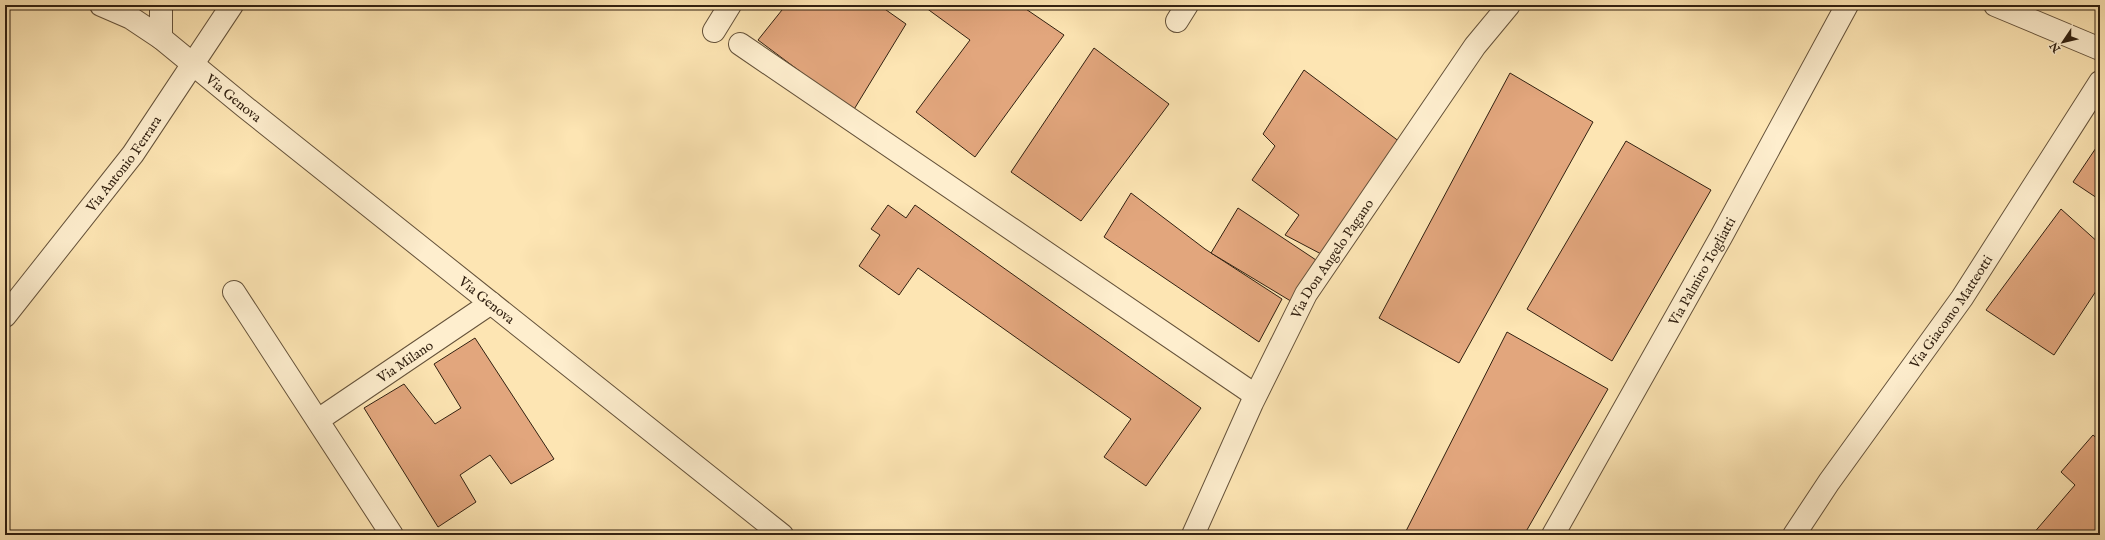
<svg xmlns="http://www.w3.org/2000/svg" width="2105" height="540" font-family="'IM FELL English',serif">
	<rect width="100%" height="100%" fill="#fde5b3"/>
	<filter id="stains"><feTurbulence type="fractalNoise" baseFrequency=".005" numOctaves="4"/><feColorMatrix values="0 0 0 0 .2 0 0 0 0 .09 0 0 0 0 .02 0 0 0 .5 -.17"/></filter>
	<radialGradient id="worn" r=".72"><stop offset=".6" stop-color="#630" stop-opacity="0"/><stop offset="1" stop-color="#630" stop-opacity=".3"/></radialGradient>
	<g fill="#e2a67d" stroke="#322111">
		<polygon points="786,5 879,5 906,24 853,111 758,40"/>
		<polygon points="922,5 1020,5 1064,35 975,157 916,112 970,40"/>
		<polygon points="1094,48 1169,104 1081,221 1011,172"/>
		<polygon points="1304,70 1400,142 1323,255 1285,235 1299,215 1252,180 1275,146 1263,134"/>
		<polygon points="1510,73 1593,122 1459,363 1379,318"/>
		<polygon points="1626,141 1711,190 1612,361 1527,309"/>
		<polygon points="2100,142 2100,200 2073,182"/>
		<polygon points="1131,193 1205,249 1282,299 1259,342 1104,237"/>
		<polygon points="888,205 906,218 915,205 1201,408 1146,486 1104,457 1131,419 918,268 899,295 859,266 880,235 871,229"/>
		<polygon points="1238,208 1319,262 1294,303 1211,253"/>
		<polygon points="2061,209 2100,244 2100,285 2054,355 1986,310"/>
		<polygon points="1507,332 1608,389 1524,535 1404,535"/>
		<polygon points="475,338 554,459 511,484 490,455 460,475 476,502 438,527 364,408 404,384 435,424 461,408 434,364"/>
		<polygon points="2093,435 2100,441 2100,535 2032,535 2075,485 2061,472"/>
	</g>
	<g fill="none" stroke-linecap="round" stroke-linejoin="round">
		<g stroke="#65523a" stroke-width="24">
			<g id="minor">
				<path id="s1" d="M101 5 131 18 161 38 245 107 782 535"/>
				<polyline points="161,5 161,38"/>
				<polyline points="1995,5 2100,49"/>
				<polyline points="1177,21 1187,5"/>
				<polyline points="714,31 730,5"/>
				<polyline points="740,44 1255,395"/>
				<polyline points="234,292 392,535"/>
				<path id="s2" d="M5 316 133 154 232 5"/>
				<path id="s3" d="M318 420 491 303"/>
				<path id="s4" d="M1193 535 1252 403 1306 294 1475 46 1509 5"/>
				<path id="s5" d="M1553 535 1721 237 1847 5"/>
				<path id="s6" d="M1794 535 1829 482 1962 298 2100 82"/>
			</g>
		</g>
		<use href="#minor" stroke="#feeece" stroke-width="22"/>
	</g>
	<g text-anchor="middle" stroke-width="3" stroke-linejoin="round" paint-order="stroke">
		<g font-size="14" fill="#322111" stroke="#feeece">
			<text dy="5" stroke="none"><textPath href="#s1" startOffset="163">Via Genova</textPath></text>
			<text dy="5" stroke="none"><textPath href="#s2" startOffset="193">Via Antonio Ferrara</textPath></text>
			<text dy="5" stroke="none"><textPath href="#s4" startOffset="310">Via Don Angelo Pagano</textPath></text>
			<text dy="5" stroke="none"><textPath href="#s5" startOffset="303">Via Palmiro Togliatti</textPath></text>
			<text dy="5" stroke="none"><textPath href="#s1" startOffset="487">Via Genova</textPath></text>
			<text dy="5" stroke="none"><textPath href="#s6" startOffset="273">Via Giacomo Matteotti</textPath></text>
			<text dy="5" stroke="none"><textPath href="#s3" startOffset="105">Via Milano</textPath></text>
		</g>
	</g>
	<rect width="2105" height="540" fill="none" stroke="#fde5b3" stroke-width="20"/>
	<rect x="6" y="6" width="2093" height="528" fill="none" stroke="#322111" stroke-width="2"/>
	<rect x="10" y="10" width="2085" height="520" fill="none" stroke="#322111"/>
	<g transform="translate(2063 42) rotate(235)" stroke="#feeece" stroke-width="3" paint-order="stroke">
	<path d="M0-3L7 15L0 10L-7 15Z" fill="#322111"/>
	<text y="-6" font-size="11" font-weight="bold" text-anchor="middle" fill="#322111">N</text>
	</g>
	<rect width="100%" height="100%" filter="url(#stains)"/>
	<rect width="100%" height="100%" fill="url(#worn)"/>
</svg>
